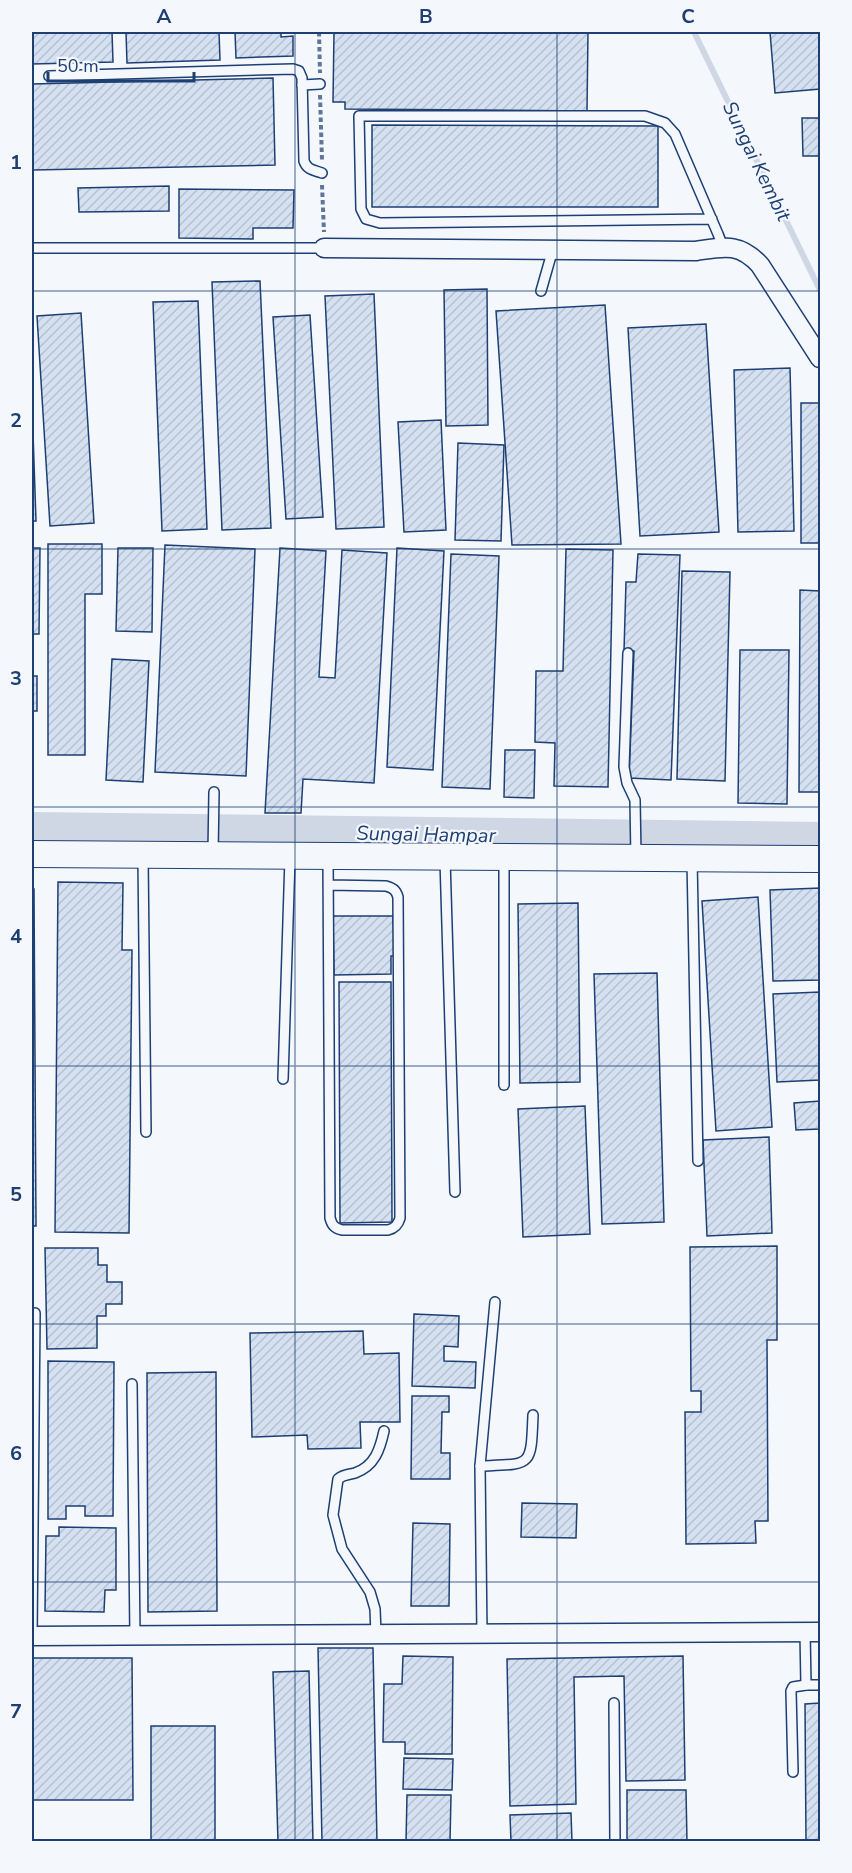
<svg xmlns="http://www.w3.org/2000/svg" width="852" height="1873" font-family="'Nunito Sans',sans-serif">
	<defs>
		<pattern id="building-hatch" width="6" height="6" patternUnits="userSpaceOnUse" patternTransform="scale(1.5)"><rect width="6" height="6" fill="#d5e0f0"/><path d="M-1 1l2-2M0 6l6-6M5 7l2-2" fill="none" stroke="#b6c1d1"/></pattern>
	</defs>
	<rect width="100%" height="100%" fill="#f4f7fb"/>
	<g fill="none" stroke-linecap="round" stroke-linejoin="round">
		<polyline stroke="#cfd7e4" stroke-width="6" points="694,32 820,290"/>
		<polyline stroke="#cfd7e4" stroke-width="34" points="32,829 820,839"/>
	</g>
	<g fill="url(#building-hatch)" stroke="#1d3f73" stroke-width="1.5">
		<polygon points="32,32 112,32 113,62 32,64"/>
		<polygon points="126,32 219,32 220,60 127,63"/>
		<polygon points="235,32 281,32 281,37 293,36 293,56 236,58"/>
		<polygon points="334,32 588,32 587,111 345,109 345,102 333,102"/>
		<polygon points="770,32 820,32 820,89 775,93"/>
		<polygon points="273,78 275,165 33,170 32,84"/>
		<polygon points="820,109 820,189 819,156 803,156 802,118 820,118"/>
		<polygon points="372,125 658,126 658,207 372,207"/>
		<polygon points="169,186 169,211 79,212 78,188"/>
		<polygon points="179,189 294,190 293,228 253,228 253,239 179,238"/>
		<polygon points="260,281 271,528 222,530 212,282"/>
		<polygon points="487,289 488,425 446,426 444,290"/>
		<polygon points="374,294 384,527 336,529 325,296"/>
		<polygon points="198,301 207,529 162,531 153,302"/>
		<polygon points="605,305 621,544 512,545 496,311"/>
		<polygon points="81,313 94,523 50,526 37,316"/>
		<polygon points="310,315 323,517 286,519 273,317"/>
		<polygon points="706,324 719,532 640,536 628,328"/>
		<polygon points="790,368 794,531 738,532 734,370"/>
		<polygon points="32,403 36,521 32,521"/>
		<rect x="801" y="403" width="19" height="140"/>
		<polygon points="441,420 446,530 404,532 398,422"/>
		<polygon points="458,443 504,445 501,541 455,540"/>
		<polygon points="48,544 102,544 102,594 85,594 85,755 48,755"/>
		<polygon points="165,545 255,549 246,776 155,772"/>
		<polygon points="32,548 40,548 39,634 32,634"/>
		<polygon points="118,548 153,548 152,632 116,631"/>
		<polygon points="280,548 326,551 319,677 335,678 342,550 387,553 374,783 303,779 301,813 265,813"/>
		<polygon points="397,548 444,551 433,770 387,767"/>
		<polygon points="566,549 613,550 608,787 554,786 555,743 535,742 536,671 563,671"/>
		<polygon points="451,554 499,556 490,789 442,787"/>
		<polygon points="638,554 680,555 671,780 629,778 634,651 624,651 626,582 636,582"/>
		<polygon points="682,571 730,572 725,781 677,779"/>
		<polygon points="800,590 820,591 820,792 799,792"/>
		<polygon points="740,650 789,650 787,804 738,803"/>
		<polygon points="112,659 149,661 143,782 106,780"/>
		<rect x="32" y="676" width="5" height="35"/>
		<polygon points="505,750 535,750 534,798 504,797"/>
		<polygon points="58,882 123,883 122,950 132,950 129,1233 55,1232"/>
		<polygon points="820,888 820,980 773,981 770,890"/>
		<polygon points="32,889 34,889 36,1226 32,1226"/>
		<polygon points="758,897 772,1127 716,1131 702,901"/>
		<polygon points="578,903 580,1082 520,1083 518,904"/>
		<polygon points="333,916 393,916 395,956 391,956 391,974 334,975"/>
		<polygon points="657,973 664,1222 602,1224 594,974"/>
		<polygon points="339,982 391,982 392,1222 340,1223"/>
		<polygon points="820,992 820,1080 777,1082 773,994"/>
		<polygon points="820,1101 820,1129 796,1130 794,1103"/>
		<polygon points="585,1106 590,1234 523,1237 518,1109"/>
		<polygon points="769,1137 772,1233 707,1236 703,1140"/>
		<polygon points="777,1246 777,1340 767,1340 768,1521 755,1521 756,1543 686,1544 685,1412 701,1412 701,1391 691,1391 690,1247"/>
		<polygon points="45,1248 98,1248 98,1265 107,1265 107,1282 122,1282 122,1304 106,1304 106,1316 97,1316 97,1348 47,1349"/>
		<polygon points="414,1314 459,1316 458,1347 444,1346 444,1361 476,1362 475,1388 412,1386"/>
		<polygon points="363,1331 364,1354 399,1353 400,1422 360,1422 361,1448 308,1449 307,1435 252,1437 250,1333"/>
		<polygon points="48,1361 114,1362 113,1516 85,1516 85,1506 66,1506 66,1519 48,1519"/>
		<polygon points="216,1372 217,1611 148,1612 147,1373"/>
		<polygon points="412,1396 449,1396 449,1412 442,1412 441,1453 450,1453 450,1479 411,1479"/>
		<polygon points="522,1503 577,1504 576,1538 521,1537"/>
		<polygon points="413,1523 450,1524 449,1606 411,1606"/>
		<polygon points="59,1527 116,1528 116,1590 105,1590 104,1612 45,1611 46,1536 59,1536"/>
		<polygon points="318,1648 373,1648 377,1842 322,1842"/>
		<polygon points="403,1656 453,1657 452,1754 405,1754 405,1742 383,1742 384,1684 402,1684"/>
		<polygon points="683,1656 685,1780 626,1781 624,1676 574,1677 576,1804 510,1806 507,1659"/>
		<polygon points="32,1658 132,1658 133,1800 32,1800"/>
		<polygon points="309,1671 313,1842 278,1842 273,1672"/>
		<polygon points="820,1703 820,1842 806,1842 805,1704"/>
		<rect x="151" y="1726" width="64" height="116"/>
		<polygon points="404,1758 453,1759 452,1790 403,1789"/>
		<polygon points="627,1790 686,1790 687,1842 627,1842"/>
		<polygon points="407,1795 451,1795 450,1842 406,1842"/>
		<polygon points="571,1813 572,1842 511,1842 510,1815"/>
	</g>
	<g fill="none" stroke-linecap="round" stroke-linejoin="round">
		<g stroke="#1d3f73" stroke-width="12">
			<g id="lane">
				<path d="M49 76 293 69 299 71 302 78 304 161C307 170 314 170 322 173"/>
				<polyline points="302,85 320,84"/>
				<polyline points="712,219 380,223 366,219 361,209 359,116 645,116 665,123 675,134 718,234 723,247"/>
				<polyline points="32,248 324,248"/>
				<polyline points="541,291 553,249"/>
				<polyline points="628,653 624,767 627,783 635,800 636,857"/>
				<polyline points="213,853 214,792"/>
				<polyline points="143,857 146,1132"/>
				<path d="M328 857 330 1218C332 1225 334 1228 342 1230H388C395 1228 398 1225 400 1218L398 897C396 890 393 888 386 886L328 885"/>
				<polyline points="445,859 455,1192"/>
				<polyline points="692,860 698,1161"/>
				<polyline points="283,1079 290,858"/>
				<polyline points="504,1085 504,859"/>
				<polyline points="132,1384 135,1636"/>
				<polyline points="480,1466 495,1302"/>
				<polyline points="805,1632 806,1685 820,1685"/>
				<path d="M376 1634 375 1609 370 1592 342 1549 333 1515 338 1479C344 1474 348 1475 355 1473 375 1466 380 1449 384 1431"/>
				<path d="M482 1634 480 1466C532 1464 531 1468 533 1415"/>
				<polyline points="32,1636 35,1313"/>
				<polyline points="614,1703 615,1842"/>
				<polyline points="793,1772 791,1691 793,1687 806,1685"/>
			</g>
		</g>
		<g stroke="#1d3f73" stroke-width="21">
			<g id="street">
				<path d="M324 248 696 251C723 247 739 242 760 265L820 358"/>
				<polyline points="32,1636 820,1632"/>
			</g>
		</g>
		<g stroke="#1d3f73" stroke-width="28">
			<polyline id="secondary" points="32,854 820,859"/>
		</g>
		<g stroke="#5e769c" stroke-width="4" stroke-dasharray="4.5 3" stroke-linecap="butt">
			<polyline points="319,32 320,73"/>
			<polyline points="320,95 322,160"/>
			<polyline points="322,185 324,232"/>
		</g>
		<use href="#lane" stroke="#f4f7fb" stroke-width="9"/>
		<use href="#street" stroke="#f4f7fb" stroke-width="18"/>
		<use href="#secondary" stroke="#f4f7fb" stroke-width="26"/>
	</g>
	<path fill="none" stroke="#1d3f73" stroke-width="1.5" stroke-opacity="0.55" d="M295 32V1842M557 32V1842M32 291H820M32 549H820M32 807H820M32 1066H820M32 1324H820M32 1582H820"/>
	<g text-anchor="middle" stroke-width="4.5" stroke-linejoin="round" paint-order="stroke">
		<g font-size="20" font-style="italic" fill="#1d3f73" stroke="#f4f7fb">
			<text transform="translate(757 161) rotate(64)" y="7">Sungai Kembit</text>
			<text transform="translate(426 834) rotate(1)" y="7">Sungai Hampar</text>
		</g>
	</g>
	<rect width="852" height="1873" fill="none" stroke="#f4f7fb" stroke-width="66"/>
	<path d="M48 72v9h146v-9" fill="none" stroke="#1d3f73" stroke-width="3"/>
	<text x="57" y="72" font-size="18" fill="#1d3f73" stroke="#f4f7fb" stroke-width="4.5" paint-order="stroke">50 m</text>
	<rect x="33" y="33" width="786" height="1807" fill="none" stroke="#1d3f73" stroke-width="2"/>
	<g font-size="20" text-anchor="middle" font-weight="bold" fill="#1d3f73">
		<text x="164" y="23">A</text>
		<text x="426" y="23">B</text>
		<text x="688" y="23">C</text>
		<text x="16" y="169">1</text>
		<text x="16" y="427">2</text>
		<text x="16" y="685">3</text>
		<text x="16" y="943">4</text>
		<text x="16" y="1201">5</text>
		<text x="16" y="1460">6</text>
		<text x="16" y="1718">7</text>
	</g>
</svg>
